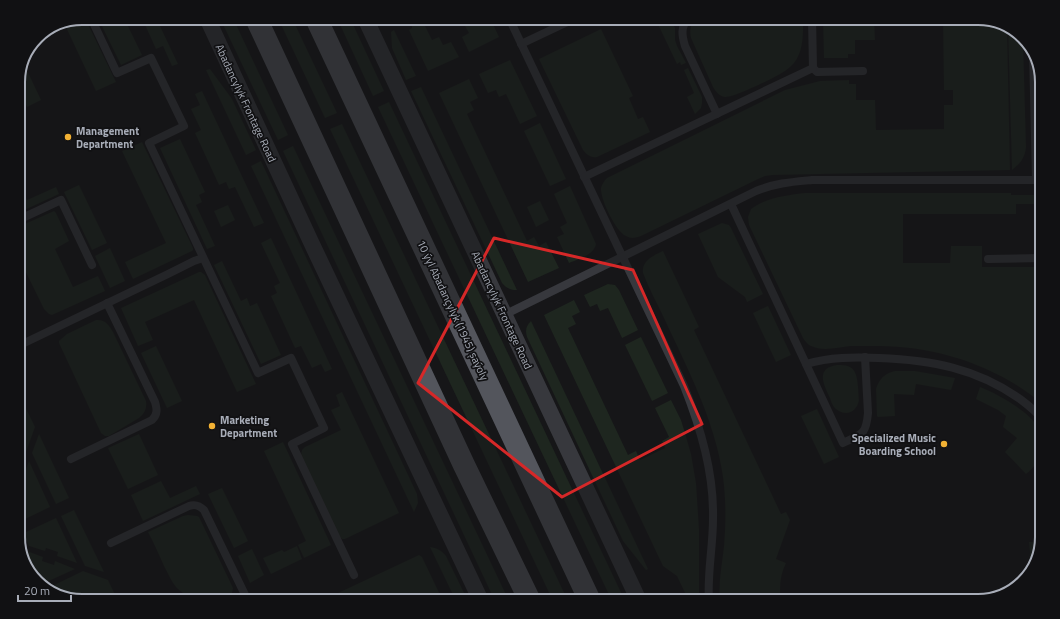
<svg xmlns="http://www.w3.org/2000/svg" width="1060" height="619" font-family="'Titillium Web',sans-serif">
	<rect width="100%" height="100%" fill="#161618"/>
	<g fill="#1e261f">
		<polygon points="82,18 85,18 116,82 96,91 65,25"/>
		<polygon points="98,18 124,18 142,55 121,65"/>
		<polygon points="142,18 169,18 159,24 178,64 172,66 163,46 156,49"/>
		<polygon points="220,18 233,18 288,135 278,140"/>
		<polygon points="278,18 292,18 337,113 325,118"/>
		<polygon points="337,18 350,18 384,91 373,96"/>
		<polygon points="403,18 421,18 432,40 439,37 443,45 451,42 459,57 428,71 409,30 412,28 412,24 410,23 406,25"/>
		<polygon points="470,18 490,18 499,37 469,52 462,37 469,33 465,26 472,23"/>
		<polygon points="655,18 670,18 675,28 675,40 677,46 686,63 681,65 680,62 677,64"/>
		<path d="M698 18H803C803 33 804 50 794 63 791 66 788 69 785 71 776 77 734 98 725 97 719 96 716 92 713 87L691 38C689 29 691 23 698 18Z"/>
		<polygon points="823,18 874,18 875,40 855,40 855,54 848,54 848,58 824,58"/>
		<path d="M943 18H978L1007 26 1010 170 773 175 765 176 758 179 641 236C636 238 631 239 626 236 616 232 600 199 601 188 602 184 604 181 607 178L785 90 820 81 849 80V84H856V100H875L876 130 944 129V105H953V90H944Z"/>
		<path d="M1008 26 1010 27 1023 39 1026 147C1025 158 1020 164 1012 170Z"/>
		<path d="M601 29 633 96 629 98 638 119 643 117 650 132 597 157C591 158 587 155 583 150L539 59Z"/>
		<polygon points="394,30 416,76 406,80 392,48 391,32"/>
		<polygon points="510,60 537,116 520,124 506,94 499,97 496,90 488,93 479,74"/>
		<path d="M24 64 41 100 27 107C17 86 15 86 24 64Z"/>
		<polygon points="688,68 702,97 702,103 701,108 695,114 687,97 694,93 684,70"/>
		<polygon points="210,69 232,99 256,150 246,155 206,70"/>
		<polygon points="469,79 478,98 470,102 474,110 467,114 527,241 534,237 539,246 546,242 559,268 528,282 439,93"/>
		<path d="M421 87 517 290C510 290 506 288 502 283L411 91Z"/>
		<polygon points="202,91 264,223 254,227 235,187 229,189 226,182 219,185 195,133 201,130 191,109 200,105 195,94"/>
		<polygon points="389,102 625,601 612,601 378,107"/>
		<polygon points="540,123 566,179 550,186 524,131"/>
		<polygon points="342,124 568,601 553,601 330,129"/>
		<polygon points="180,139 205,192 199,195 202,202 196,205 215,246 207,249 160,148"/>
		<polygon points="142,142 193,248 193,250 192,251 133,279 125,262 166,243 122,151"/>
		<polygon points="293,146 509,601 495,601 283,151"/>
		<polygon points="261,161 417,494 418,503 414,512 251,166"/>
		<polygon points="18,182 27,200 56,187 59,194 18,213"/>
		<polygon points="79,185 107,243 92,250 64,192"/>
		<path d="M570 186 596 244C594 255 578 259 569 263L557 237 564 234 560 227 567 223 554 194Z"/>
		<path d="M805 193H1011V195H1042V204H1016V214H903V263H950L951 246H982V267H1042V404C998 366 936 346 878 346 869 346 860 346 851 346 839 347 823 352 811 346 808 345 805 341 803 338L749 225 748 217 751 209C765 198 787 195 805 193Z"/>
		<polygon points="540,201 549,220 536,227 527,207"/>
		<polygon points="228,205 235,220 221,227 214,211"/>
		<polygon points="54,211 56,213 69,241 55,249 73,287 98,276 105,291 52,315 49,314 44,309 18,256 18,227"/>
		<polygon points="722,223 729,225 731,228 763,294 747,302 745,297 718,277 698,234"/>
		<polygon points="271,238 332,369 325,372 321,364 312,368 301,346 295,348 271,296 277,293 274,286 280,283 261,243"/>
		<polygon points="110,248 125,281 110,288 95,256"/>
		<path d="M663 251 699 327 694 330 781 514 786 512 790 520 776 559 786 563C780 575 779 588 781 601H720C718 583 722 565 724 546 726 523 726 500 723 477 715 420 687 368 664 318 657 303 649 289 643 273 641 261 654 255 663 251Z"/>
		<polygon points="222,261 241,301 247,298 250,306 257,303 281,355 261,364 214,265"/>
		<polygon points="199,272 201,272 205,275 256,384 237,392 194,300 145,322 153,340 138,346 121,308"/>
		<polygon points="608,284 615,285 619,290 638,330 622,338 608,308 600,311 597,304 590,307 584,295"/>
		<polygon points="574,300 580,312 572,316 576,324 568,328 628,455 636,451 640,460 665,448 662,441 669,437 655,408 671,400 681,420 685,433 691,454 696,483 699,529 699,601 689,601 677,576 663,566 544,315"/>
		<polygon points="768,306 791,355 776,362 753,313"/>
		<path d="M96 320C105 319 109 325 113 332L146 401C147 408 145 413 139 418L109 436H105L101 433 59 343V341L67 334Z"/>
		<path d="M531 321 648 569 646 570 623 541 527 337C525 330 526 326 531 321Z"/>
		<polygon points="641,337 668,393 652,401 625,345"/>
		<polygon points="156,346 182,401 167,408 141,353"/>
		<path d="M837 365C841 365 846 365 850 367 859 371 858 391 859 400 857 412 846 417 836 409 832 406 831 400 829 396 823 383 816 368 837 365Z"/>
		<path d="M895 371H915L955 378 951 390 916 384 914 395 894 394 895 416 878 417 877 416 876 389C879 379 885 373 895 371Z"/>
		<path d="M980 387C996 393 1031 412 1038 428 1040 435 1040 443 1039 450 1039 461 1035 467 1026 474L1005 452 1017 438 1003 427 1006 416 998 410 976 399Z"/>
		<polygon points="18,392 35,427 26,452 18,455"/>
		<polygon points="342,392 399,513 345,539 342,539 338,535 301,455 302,450 305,447 341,430 331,410 340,406 336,395"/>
		<polygon points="817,409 839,457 824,464 801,416"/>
		<polygon points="39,434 69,498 56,504 32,453"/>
		<polygon points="139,434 158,475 128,489 108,448"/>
		<polygon points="283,442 331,545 304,558 298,545 306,541 264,451"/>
		<polygon points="29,461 50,507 21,521 18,519 18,496 21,496 25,484 21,483"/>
		<polygon points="161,481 170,498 196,486 200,494 143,521 131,495"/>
		<polygon points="222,488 248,541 234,548 208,494"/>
		<polygon points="74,510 104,572 85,566 61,516"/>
		<path d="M188 515 197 516 199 517 233 588 232 593C215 605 191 603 176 587 171 581 168 573 164 566 159 555 154 543 148 532L183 516Z"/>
		<polygon points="56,518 77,563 57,556 58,552 46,548 45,551 29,546 25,537 26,532"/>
		<path d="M1029 542C1034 542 1037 542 1039 547L1033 569 1029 574 1030 552Z"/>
		<polygon points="297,546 302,559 271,574 263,558 282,550 284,552"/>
		<path d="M430 547C437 548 441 550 446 556L468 601H456Z"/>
		<polygon points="252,549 264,575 250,583 238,556"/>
		<polygon points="27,551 43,557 42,561 54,565 55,561 75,569 42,584 27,569 22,554"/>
		<polygon points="419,555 422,557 443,601 321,601"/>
		<polygon points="83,571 108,580 118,601 82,601 50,592 46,589"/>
	</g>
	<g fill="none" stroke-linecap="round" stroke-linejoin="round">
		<g stroke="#37383d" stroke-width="8">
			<polyline points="91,18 117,73 151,58 184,126 149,143 258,373 291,358 324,428 292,444 354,575"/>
			<path d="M509 18 684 386C701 429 714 473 713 519 713 547 707 574 709 601"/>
			<path d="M689 18C680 26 682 36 685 46L717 114"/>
			<polyline points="521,44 576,18"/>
			<polyline points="1033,50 1036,180"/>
			<polyline points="813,68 817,72 863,71"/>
			<polyline points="18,108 18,114"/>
			<polyline points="584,177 813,68 812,18"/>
			<path d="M731 204 843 443C862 434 866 435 868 413L865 357"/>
			<polyline points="18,220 61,200 92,265"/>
			<polyline points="988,259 1042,258"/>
			<path d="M504 315 756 191C776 183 791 182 812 180H1042"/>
			<polyline points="18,346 168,274 194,261 203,258"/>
			<path d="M806 364C830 357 854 357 879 358 931 360 976 368 1020 399 1028 405 1036 411 1042 419"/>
			<path d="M71 459 152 420C158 414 157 409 155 402L107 303"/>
			<path d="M111 543 189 506C195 504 199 505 204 510L248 601"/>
		</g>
		<g stroke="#37383d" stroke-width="16">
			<polyline points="207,18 311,242 481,601"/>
			<polyline points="365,18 639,601"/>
		</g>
		<g stroke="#53555c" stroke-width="22">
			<polyline points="256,18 464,465 530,601"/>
			<polyline points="316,18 590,601"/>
		</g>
	</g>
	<path d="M0 0H1060V619H0ZM494 238 633 270 702 424 562 497 418 383Z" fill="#161618" fill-opacity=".55" fill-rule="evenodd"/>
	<path fill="none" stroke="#d62828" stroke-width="3" stroke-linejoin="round" d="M494 238 633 270 702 424 562 497 418 383Z"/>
	<g fill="#f2b134" stroke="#111113" stroke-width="1.5">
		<circle cx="68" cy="137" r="4"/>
		<circle cx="212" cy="426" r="4"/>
		<circle cx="944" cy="444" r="4"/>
	</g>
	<g text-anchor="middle" stroke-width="3.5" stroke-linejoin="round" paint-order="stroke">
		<g font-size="11" fill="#a8adb8" stroke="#111113">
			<text transform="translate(246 103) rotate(65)" y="4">Abadancylyk Frontage Road</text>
			<text transform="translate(453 310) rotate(65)" y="4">10 ýyl Abadançylyk (1945) şaýoly</text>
			<text transform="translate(502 310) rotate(65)" y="4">Abadancylyk Frontage Road</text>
		</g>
		<g font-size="11" font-weight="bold" fill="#a8adb8" stroke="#111113" text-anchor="start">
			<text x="76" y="135">Management<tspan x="76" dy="13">Department</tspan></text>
			<text x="220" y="424">Marketing<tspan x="220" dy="13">Department</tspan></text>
			<text x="936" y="442" text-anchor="end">Specialized Music<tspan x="936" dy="13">Boarding School</tspan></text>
		</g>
	</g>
	<path d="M0 0H1060V619H0ZM82 25H978A57 57 0 0 1 1035 82V537A57 57 0 0 1 978 594H82A57 57 0 0 1 25 537V82A57 57 0 0 1 82 25Z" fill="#111113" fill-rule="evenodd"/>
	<path fill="none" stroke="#a8adb8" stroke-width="2" d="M82 25H978A57 57 0 0 1 1035 82V537A57 57 0 0 1 978 594H82A57 57 0 0 1 25 537V82A57 57 0 0 1 82 25Z"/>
	<path d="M18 595v6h53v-6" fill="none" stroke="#a8adb8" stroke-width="2"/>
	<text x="24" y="595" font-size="12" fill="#a8adb8" stroke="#111113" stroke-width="3" paint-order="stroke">20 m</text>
</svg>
